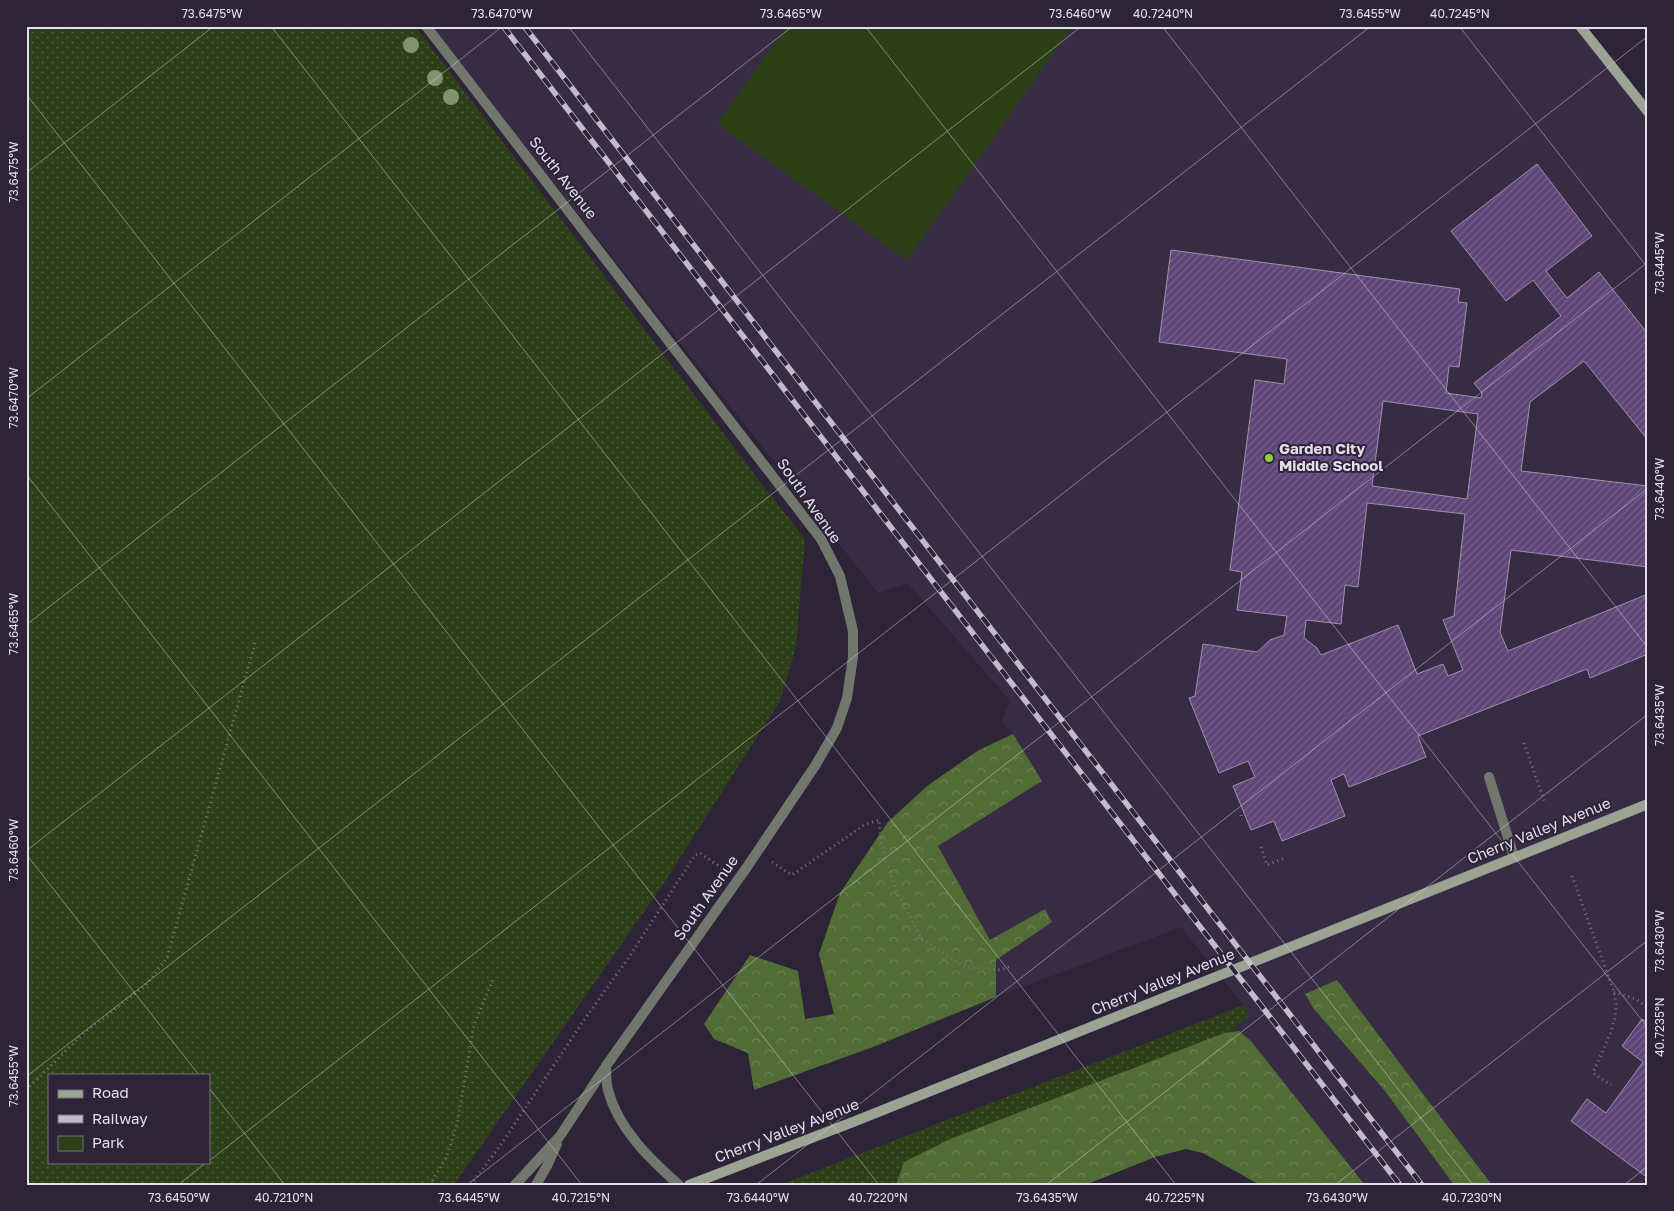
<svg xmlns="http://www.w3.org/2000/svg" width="1674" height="1211" font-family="'Golos Text',sans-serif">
	<defs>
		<pattern id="grass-dots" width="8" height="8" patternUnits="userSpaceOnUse" patternTransform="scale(1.25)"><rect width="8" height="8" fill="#2d3f17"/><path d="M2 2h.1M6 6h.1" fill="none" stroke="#4b5a39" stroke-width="1.8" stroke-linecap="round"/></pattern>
		<pattern id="forest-crowns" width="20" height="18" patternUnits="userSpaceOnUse" patternTransform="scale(1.25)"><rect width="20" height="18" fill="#526c35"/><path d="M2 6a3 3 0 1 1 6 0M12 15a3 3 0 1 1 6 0" fill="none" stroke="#6b8152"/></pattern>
		<pattern id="building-hatch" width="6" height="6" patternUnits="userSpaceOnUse" patternTransform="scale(1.25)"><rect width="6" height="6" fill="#5f4678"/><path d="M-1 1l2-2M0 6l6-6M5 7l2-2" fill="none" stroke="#76608b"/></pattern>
	</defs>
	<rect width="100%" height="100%" fill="#2e2438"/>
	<polygon fill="#382c45" points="430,26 1582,26 1648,111 1648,1185 1492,1185 1337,980 1305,994 1313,1008 1385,1091 1454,1185 1365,1185 1251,1041 1239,1031 1233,1031 1236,1026 1251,1015 1181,927 996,997 996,960 1052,922 1044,910 990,940 938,845 1042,781 1013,734 1002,721 1010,701 908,583 878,593"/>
	<g fill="url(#grass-dots)" fill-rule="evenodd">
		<path d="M26 26H415L764 487 805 539 796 647 780 701 666 880 454 1185H26ZM49 1075H209V1162H49Z"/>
		<polygon points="1244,1005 1251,1015 1236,1026 1233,1031 1224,1033 950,1139 905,1162 896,1185 785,1185 790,1181"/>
	</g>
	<g fill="url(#forest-crowns)">
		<polygon points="1013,734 1042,781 938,846 990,940 1045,909 1052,922 996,960 996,997 873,1047 754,1090 748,1053 714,1039 704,1024 750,955 798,971 805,1019 834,1014 819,954 840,893 888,822 927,786 979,750"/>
		<polygon points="1337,980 1492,1185 1454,1185 1385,1091 1313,1008 1305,994"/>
		<polygon points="1239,1031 1251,1041 1365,1185 1260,1185 1203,1153 1186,1149 1155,1157 1085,1185 896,1185 904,1162 950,1139 1224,1033"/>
	</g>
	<polygon fill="#2d3f17" points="787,26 1073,26 907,260 717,124"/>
	<g fill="url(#building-hatch)" stroke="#9d91aa" fill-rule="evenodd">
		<path d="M1537 164 1592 236 1546 271 1567 298 1599 272 1648 334V440L1584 361 1530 402 1521 471 1648 486V567L1511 550 1500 632 1508 651 1648 594V654L1590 678 1587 669 1418 736 1426 757 1349 787 1344 774 1331 780 1345 816 1282 841 1274 821 1251 830 1233 786 1255 777 1248 761 1219 773 1189 698 1195 696 1203 644 1257 652 1270 640 1284 635 1287 616 1237 610 1242 572 1230 570 1255 380 1284 384 1287 359 1159 342 1171 250 1460 289 1458 302 1467 303 1459 367 1449 366 1446 393 1481 398 1482 393 1474 383 1561 316 1533 280 1506 301 1451 231ZM1383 401 1478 414 1467 499 1372 486ZM1367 503 1465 514 1454 616 1443 620 1463 670 1448 676 1443 664 1417 674 1398 625 1321 655 1317 648 1304 638 1306 620 1341 624 1345 585 1358 587Z"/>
		<polygon points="1642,1019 1648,1023 1648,1178 1571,1121 1587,1099 1606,1113 1643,1062 1622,1046"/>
	</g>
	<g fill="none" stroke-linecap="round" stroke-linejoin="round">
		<g stroke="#7b7283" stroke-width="3" stroke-dasharray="1 4" stroke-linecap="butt">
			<polyline points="1524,743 1545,803"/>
			<polyline points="1241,815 1242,820"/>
			<polyline points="1261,847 1267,865 1285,858"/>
			<polyline points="772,862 792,875 864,825 879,820 881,842 896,890 922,939 965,967 1000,970 1011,966"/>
			<polyline points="1572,876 1614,992 1616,1004 1615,1017 1611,1032 1593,1073 1611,1085"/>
			<polyline points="1614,992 1636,999 1648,1008"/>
			<polyline points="26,1090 84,1033 146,985 167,958 255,643"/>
			<polyline points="430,1185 446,1158 457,1125 474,1025 494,977"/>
			<polyline points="471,1185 504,1140 582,1023 629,957 695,855 700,853 723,869"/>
		</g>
		<polyline stroke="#72776d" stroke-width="10" points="1489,777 1514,857"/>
		<g stroke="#72776d" stroke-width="10">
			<polyline points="426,26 821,539 840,576 853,631 853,657 847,698 837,728 815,766 747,867 606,1066 560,1136 515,1185"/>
			<path d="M606 1066C606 1074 606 1082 608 1090 618 1129 650 1159 679 1185"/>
			<polyline points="536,1185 547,1166 557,1144"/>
		</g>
		<g stroke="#9ba393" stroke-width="10">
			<polyline points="1580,26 1648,112"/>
			<polyline points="689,1185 853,1122 1648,804"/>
		</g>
		<g stroke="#c2bbca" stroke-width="5.5">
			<g id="rail">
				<polyline points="503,26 1400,1185"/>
				<polyline points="524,26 1422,1185"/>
			</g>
		</g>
		<use href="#rail" stroke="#2e2438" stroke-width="4" stroke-dasharray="11" stroke-linecap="butt"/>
	</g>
	<g fill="#80926e">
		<circle cx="411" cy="45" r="8"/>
		<circle cx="435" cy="78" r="8"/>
		<circle cx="451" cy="97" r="8"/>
	</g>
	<path fill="none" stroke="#e4deeb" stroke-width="1" stroke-opacity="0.45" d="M271 26 1176 1185M568 26 1473 1185M865 26 1648 1028M1162 26 1648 648M1459 26 1648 268M26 94 879 1185M26 173 214 26M26 399 503 26M26 474 582 1185M26 625 793 26M26 851 1082 26M26 854 199 1075M26 1077 1371 26M209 1088 285 1185M209 1161 1648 36M178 1185 207 1162M467 1185 1648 262M756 1185 1648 488M1046 1185 1648 714M1335 1185 1648 940M1624 1185 1648 1166"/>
	<circle fill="#91cd3f" stroke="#2e2438" stroke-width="2" cx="1269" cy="458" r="5"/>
	<g text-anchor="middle" stroke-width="4" stroke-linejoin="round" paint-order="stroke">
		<g font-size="15" fill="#e4deeb" stroke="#2e2438">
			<text transform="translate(563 178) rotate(52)" y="5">South Avenue</text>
			<text transform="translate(809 501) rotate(55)" y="5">South Avenue</text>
			<text transform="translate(1539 831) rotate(-22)" y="5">Cherry Valley Avenue</text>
			<text transform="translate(706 898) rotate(-55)" y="5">South Avenue</text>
			<text transform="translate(1163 982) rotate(-22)" y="5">Cherry Valley Avenue</text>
			<text transform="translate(787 1131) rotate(-21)" y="5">Cherry Valley Avenue</text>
		</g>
		<g font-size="15" font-weight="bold" fill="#e4deeb" stroke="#2e2438" text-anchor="start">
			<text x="1279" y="454">Garden City<tspan x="1279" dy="17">Middle School</tspan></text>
		</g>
	</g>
	<rect width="1674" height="1211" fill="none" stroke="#2e2438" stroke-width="55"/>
	<rect x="48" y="1074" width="162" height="90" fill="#2e2438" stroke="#776e80"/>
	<rect x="58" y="1090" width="25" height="8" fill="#9ba393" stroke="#776e80"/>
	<text x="92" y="1098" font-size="15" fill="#e4deeb">Road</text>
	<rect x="58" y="1115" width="25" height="8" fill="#c2bbca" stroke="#776e80"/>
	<text x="92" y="1124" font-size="15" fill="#e4deeb">Railway</text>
	<rect x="58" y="1136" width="25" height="15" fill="#2d3f17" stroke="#776e80"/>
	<text x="92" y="1148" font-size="15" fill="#e4deeb">Park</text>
	<rect x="28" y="28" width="1618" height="1156" fill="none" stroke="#e4deeb" stroke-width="2"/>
	<g font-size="12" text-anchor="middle" fill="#e4deeb">
		<text x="212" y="18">73.6475°W</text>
		<text x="502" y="18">73.6470°W</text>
		<text x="791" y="18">73.6465°W</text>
		<text x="1080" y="18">73.6460°W</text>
		<text x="1163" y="18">40.7240°N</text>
		<text x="1370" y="18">73.6455°W</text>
		<text x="1460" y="18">40.7245°N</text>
		<text transform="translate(14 172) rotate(-90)" y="4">73.6475°W</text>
		<text transform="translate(1660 263) rotate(-90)" y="4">73.6445°W</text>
		<text transform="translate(14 398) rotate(-90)" y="4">73.6470°W</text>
		<text transform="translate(1660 489) rotate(-90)" y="4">73.6440°W</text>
		<text transform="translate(14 624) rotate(-90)" y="4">73.6465°W</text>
		<text transform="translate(1660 715) rotate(-90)" y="4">73.6435°W</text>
		<text transform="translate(14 850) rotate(-90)" y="4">73.6460°W</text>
		<text transform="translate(1660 941) rotate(-90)" y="4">73.6430°W</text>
		<text transform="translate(1660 1027) rotate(-90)" y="4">40.7235°N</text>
		<text transform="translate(14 1076) rotate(-90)" y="4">73.6455°W</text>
		<text x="179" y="1202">73.6450°W</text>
		<text x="284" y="1202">40.7210°N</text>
		<text x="469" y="1202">73.6445°W</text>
		<text x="581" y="1202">40.7215°N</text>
		<text x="758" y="1202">73.6440°W</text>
		<text x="878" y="1202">40.7220°N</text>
		<text x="1047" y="1202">73.6435°W</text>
		<text x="1175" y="1202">40.7225°N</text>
		<text x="1337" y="1202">73.6430°W</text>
		<text x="1472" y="1202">40.7230°N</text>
	</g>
</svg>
